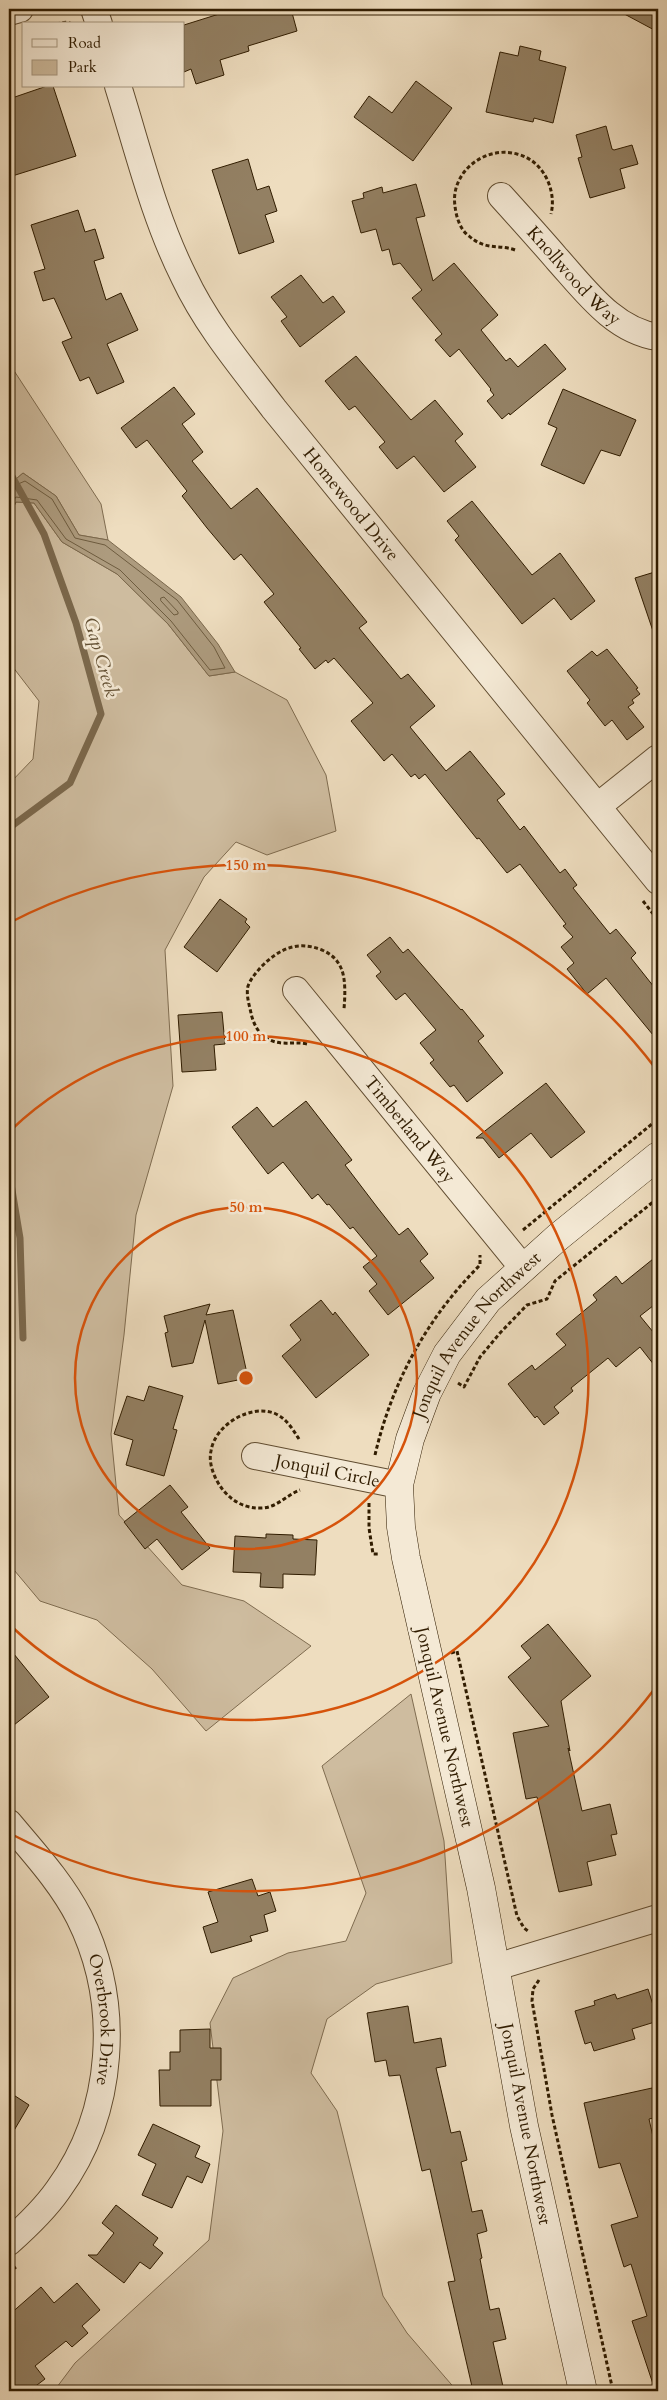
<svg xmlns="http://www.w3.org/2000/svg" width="667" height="2400" font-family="Cardo,serif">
	<rect width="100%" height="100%" fill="#eeddbf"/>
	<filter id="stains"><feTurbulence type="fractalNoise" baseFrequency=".004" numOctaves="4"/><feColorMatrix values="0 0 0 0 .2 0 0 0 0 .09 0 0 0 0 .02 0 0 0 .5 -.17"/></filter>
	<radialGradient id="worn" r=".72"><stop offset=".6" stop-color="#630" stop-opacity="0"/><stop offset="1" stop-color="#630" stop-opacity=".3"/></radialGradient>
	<g fill="#cebc9f" stroke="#7f6c50">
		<polygon points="9,363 101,504 108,540 79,535 56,496 23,473 9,485"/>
		<polygon points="16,502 34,503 62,542 117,574 168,624 209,676 235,672 287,700 326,775 336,831 267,855 236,842 204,877 165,950 173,1086 136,1215 124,1335 111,1434 119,1515 182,1585 244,1601 311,1646 206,1731 152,1669 97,1620 40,1601 9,1564 9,784 33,759 39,701 9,662 9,516"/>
		<polygon points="411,1694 444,1841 452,1963 376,1984 327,2019 311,2073 337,2111 383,2296 407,2333 457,2391 54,2391 75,2363 209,2240 223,2131 210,2023 233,1978 288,1953 346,1941 366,1893 322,1766"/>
	</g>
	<polygon fill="#ad9b7e" stroke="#7b684c" points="23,473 56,496 79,535 108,540 181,597 218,644 235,672 209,676 168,624 117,574 62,542 34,503 16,502 9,516 9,485"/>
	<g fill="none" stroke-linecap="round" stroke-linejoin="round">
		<g stroke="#6e5c3f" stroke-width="1">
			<polyline points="9,488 25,481 52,499 75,538 105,545 177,600 214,647 225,668 210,670 171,621 120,570 66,539 37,500 16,497 9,506"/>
			<polygon points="161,598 164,597 178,612 178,614 174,615 161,601"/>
		</g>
		<g stroke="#7b684c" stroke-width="7">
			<polyline points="9,471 44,534 76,623 101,714 70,783 9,828"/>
			<polyline points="9,1172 20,1238 23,1338"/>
		</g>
	</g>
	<g fill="#938063" stroke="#301c00">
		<polygon points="235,9 291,9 297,31 248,46 249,51 220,60 224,75 196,84 191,69 184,72 184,25"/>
		<polygon points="615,9 658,9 658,32"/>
		<polygon points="520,46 541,51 539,60 566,67 553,123 534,118 533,122 486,112 500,52 518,56"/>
		<polygon points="416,81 452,108 413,161 354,117 369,96 392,113"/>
		<polygon points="47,86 53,86 76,156 9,177 9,99"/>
		<polygon points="606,126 612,149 614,150 632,145 638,164 620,169 625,188 590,198 578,158 582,157 576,135"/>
		<polygon points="248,159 257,190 269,186 277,211 265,215 274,242 239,254 212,170"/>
		<polygon points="416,184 425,216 416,218 433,281 454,263 498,315 481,330 506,361 510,358 518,367 545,344 566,369 510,415 509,413 502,419 487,401 494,395 490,390 491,389 459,349 450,357 435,340 442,334 412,298 422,290 400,263 393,265 389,249 382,251 376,229 361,233 352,201 364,198 363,193 382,187 383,193"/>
		<polygon points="78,210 85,232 95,229 104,258 94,261 106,300 121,293 138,330 107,344 124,382 97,394 89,377 80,381 62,342 72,338 54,298 43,301 34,272 45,269 31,225"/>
		<polygon points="301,275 323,303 333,296 345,312 300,347 281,321 287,317 271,297"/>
		<polygon points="356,356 411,420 435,400 463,434 455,441 476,467 444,492 414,456 397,469 379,447 385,442 355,406 349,410 325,381"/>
		<polygon points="174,387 195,414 182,424 203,452 192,461 231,509 257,488 367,622 359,628 401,679 408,674 435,706 410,727 446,771 470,751 505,794 497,800 520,830 524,826 560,873 565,869 577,885 573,888 610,934 616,929 636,953 631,958 658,992 658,1041 606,978 587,994 567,969 574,963 561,947 573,937 563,926 566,924 520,864 507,873 479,838 477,839 425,774 419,779 415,774 411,777 392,754 384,761 351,721 373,703 334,658 328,663 326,660 315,669 299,649 301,648 264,602 274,594 241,554 234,560 207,528 182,496 187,491 147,440 136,448 121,428"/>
		<polygon points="563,389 636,420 620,456 601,450 584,484 541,465 557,428 548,424"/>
		<polygon points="472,501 532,575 560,553 595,601 571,620 554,598 522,624 455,540 459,536 447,521"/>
		<polygon points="658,571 658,637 655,637 635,578"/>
		<polygon points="607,649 638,688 636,689 640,694 632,700 634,703 628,707 644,727 627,740 612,720 605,726 587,703 590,700 567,671 592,651 597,656"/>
		<polygon points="220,899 247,919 245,922 250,927 217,972 184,947"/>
		<polygon points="390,937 403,953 408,949 461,1010 462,1009 484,1036 478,1041 503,1073 467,1102 454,1085 450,1087 430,1063 434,1060 420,1043 436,1030 405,993 396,1000 376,976 381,972 367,955"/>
		<polygon points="222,1012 225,1044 214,1045 216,1070 182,1072 178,1015"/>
		<polygon points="546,1083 585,1132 551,1158 531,1133 499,1158 483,1138 476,1138"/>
		<polygon points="306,1101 352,1160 345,1165 377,1207 399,1235 408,1228 428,1254 420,1261 434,1278 388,1315 369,1291 377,1284 363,1267 377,1256 353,1227 350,1229 329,1204 327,1205 318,1194 312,1199 283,1162 268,1174 232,1127 257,1107 273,1127"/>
		<polygon points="658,1255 658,1302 640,1316 658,1338 658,1370 640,1347 616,1367 608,1358 571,1388 573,1391 554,1407 559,1413 544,1425 537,1416 535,1418 508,1384 532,1365 535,1370 566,1345 556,1334 597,1300 593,1295 616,1276 622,1284"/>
		<polygon points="321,1300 333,1315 335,1312 369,1355 316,1398 282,1356 301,1340 290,1325"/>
		<polygon points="210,1304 206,1315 233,1310 248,1378 218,1384 205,1320 193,1363 172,1367 165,1333 168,1332 164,1316"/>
		<polygon points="149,1386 183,1396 173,1429 177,1430 164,1476 126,1465 133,1440 114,1434 127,1396 144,1401"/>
		<polygon points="170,1485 188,1507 181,1512 210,1548 182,1570 157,1539 145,1549 124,1522"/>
		<polygon points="266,1534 293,1535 293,1539 317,1540 315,1575 283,1574 283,1588 260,1587 261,1573 233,1572 235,1536 266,1538"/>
		<polygon points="548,1624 591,1676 561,1701 570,1751 568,1748 582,1811 610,1804 617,1834 611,1835 616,1855 587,1862 592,1885 559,1892 537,1797 526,1799 513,1733 549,1726 508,1677 531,1658 521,1646"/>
		<polygon points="9,1648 49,1697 9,1729"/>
		<polygon points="252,1879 258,1896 270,1892 276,1911 264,1915 268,1931 250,1936 252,1941 211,1953 203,1927 218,1922 208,1892"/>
		<polygon points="648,1989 658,2021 632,2029 635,2039 594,2051 591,2042 585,2044 575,2011 595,2005 594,2001 615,1994 617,1999"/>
		<polygon points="408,2006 414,2043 441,2038 446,2066 436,2068 451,2133 460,2131 467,2160 461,2162 472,2212 482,2210 487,2231 477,2234 482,2258 480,2259 490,2310 499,2308 506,2339 493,2342 504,2391 473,2391 448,2282 455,2281 430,2169 422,2171 400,2075 389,2076 386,2060 375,2062 367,2013"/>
		<polygon points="210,2029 210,2048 221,2048 221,2080 211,2080 211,2106 160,2106 159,2070 170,2070 170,2052 180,2052 180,2030"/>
		<polygon points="652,2088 658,2114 658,2117 649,2119 658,2159 658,2390 655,2390 632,2321 647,2316 631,2264 624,2267 611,2225 638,2217 620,2163 599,2168 584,2103"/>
		<polygon points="9,2092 29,2105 9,2139"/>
		<polygon points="153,2124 200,2146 195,2157 210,2164 202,2183 187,2176 172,2208 142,2195 156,2164 138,2155"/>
		<polygon points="116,2205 158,2238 153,2245 163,2253 150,2269 140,2262 124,2283 88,2255 97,2255 114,2233 102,2223"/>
		<polygon points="77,2283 100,2310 82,2326 88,2333 72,2347 66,2341 35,2366 45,2379 29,2391 9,2391 9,2315 41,2287 54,2303"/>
	</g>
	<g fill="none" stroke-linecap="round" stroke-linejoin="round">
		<g stroke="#604c30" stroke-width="28">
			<g id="street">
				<polyline points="94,9 99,24"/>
				<polyline points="9,12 20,9"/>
				<path id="s1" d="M118 86C138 150 154 217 184 277 207 326 242 367 274 409L658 881"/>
				<path id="s2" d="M501 196C520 217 539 238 557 259 585 290 614 331 658 337"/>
				<polyline points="598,806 658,758"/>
				<path id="s3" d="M296 990 523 1268"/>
				<path id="s4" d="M255 1456 399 1485"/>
				<path id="s5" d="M9 1823C34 1853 61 1882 79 1917 122 2003 115 2112 58 2190 44 2210 27 2226 9 2242"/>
				<polyline points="496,1967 658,1918"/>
			</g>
		</g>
		<g stroke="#301c00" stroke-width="29">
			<g id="secondary">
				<path id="s6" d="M583 2391 524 2126 481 1888 406 1558 401 1527 399 1485 410 1439 427 1393 447 1354 488 1300 558 1237 658 1156"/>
			</g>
		</g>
		<g stroke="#301c00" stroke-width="3" stroke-dasharray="4 2.5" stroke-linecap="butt">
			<polyline points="56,24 67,22 72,24"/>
			<path d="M515 250C499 244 486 251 469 236 460 230 456 216 455 206 450 173 484 145 517 154 543 160 557 190 551 214"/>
			<polyline points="643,901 658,920"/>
			<path d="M307 1044C294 1041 283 1046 270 1040 259 1036 253 1023 251 1013 249 1004 246 995 248 986 251 978 256 973 261 967 279 949 297 940 322 950 331 954 337 959 341 968 346 979 345 997 344 1009"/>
			<polyline points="523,1230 658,1119"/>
			<polyline points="458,1383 464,1387 480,1357 500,1333 527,1305 547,1299 555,1281 658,1198"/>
			<path d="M299 1439C293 1430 287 1419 276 1414 252 1403 215 1424 211 1451 208 1464 215 1480 223 1490 233 1502 246 1509 263 1508 277 1507 287 1495 300 1490"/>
			<path d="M375 1455C392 1382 427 1318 480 1265V1255"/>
			<polyline points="369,1503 369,1528 373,1554 380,1554"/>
			<polyline points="451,1653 457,1651 517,1916 524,1928 528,1931"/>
			<polyline points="539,1980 533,1989 532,2001 552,2115 613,2391"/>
			<polyline points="9,2272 16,2267"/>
		</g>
		<use href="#street" stroke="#f4e9d5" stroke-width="26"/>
		<use href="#secondary" stroke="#f4e9d5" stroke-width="28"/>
	</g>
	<g fill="none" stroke="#d6530b" stroke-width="2.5">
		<circle cx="246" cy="1378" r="171"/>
		<path d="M11 1130A342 342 0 1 1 11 1626"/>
		<path d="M656 1687A513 513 0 0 1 9 1833M9 923A513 513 0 0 1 656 1069"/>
	</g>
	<g text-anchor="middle" stroke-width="5" stroke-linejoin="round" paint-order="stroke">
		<g font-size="18" fill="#301c00" stroke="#f4e9d5">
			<text dy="6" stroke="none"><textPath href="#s2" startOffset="108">Knollwood Way</textPath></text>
			<text dy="6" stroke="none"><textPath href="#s1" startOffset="485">Homewood Drive</textPath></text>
			<text dy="6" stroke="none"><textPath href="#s3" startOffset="180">Timberland Way</textPath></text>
			<text dy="6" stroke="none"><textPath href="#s6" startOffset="1098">Jonquil Avenue Northwest</textPath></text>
			<text dy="6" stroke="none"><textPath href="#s4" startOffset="74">Jonquil Circle</textPath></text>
			<text transform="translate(445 1727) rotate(77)" y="6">Jonquil Avenue Northwest</text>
			<text dy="6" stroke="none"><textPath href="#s5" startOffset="224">Overbrook Drive</textPath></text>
			<text transform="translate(526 2124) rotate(79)" y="6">Jonquil Avenue Northwest</text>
		</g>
		<g font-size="19" font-style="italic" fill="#624f32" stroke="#f4e9d5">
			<text transform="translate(102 657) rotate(74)" y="7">Gap Creek</text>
		</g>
	</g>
	<circle cx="246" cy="1378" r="8" fill="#d6530b" stroke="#f4e9d5" stroke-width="2.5"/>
	<g font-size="15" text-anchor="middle" font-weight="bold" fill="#d6530b" stroke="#f4e9d5" stroke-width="5" stroke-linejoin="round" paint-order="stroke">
		<text x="246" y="870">150 m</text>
		<text x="246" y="1041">100 m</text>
		<text x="246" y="1212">50 m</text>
	</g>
	<rect width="667" height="2400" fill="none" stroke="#eeddbf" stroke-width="30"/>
	<rect x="10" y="10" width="647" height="2380" fill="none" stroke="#301c00" stroke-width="2.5"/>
	<rect x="15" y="15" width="637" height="2370" fill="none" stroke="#301c00"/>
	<rect x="22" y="22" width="162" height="65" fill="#f4e9d5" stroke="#a69780"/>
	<rect x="32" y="39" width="25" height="8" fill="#f4e9d5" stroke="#a69780"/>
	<text x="68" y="48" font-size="15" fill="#301c00">Road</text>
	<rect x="32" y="60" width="25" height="15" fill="#cebc9f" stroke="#a69780"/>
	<text x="68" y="72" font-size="15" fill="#301c00">Park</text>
	<rect width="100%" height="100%" filter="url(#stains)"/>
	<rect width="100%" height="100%" fill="url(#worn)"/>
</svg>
